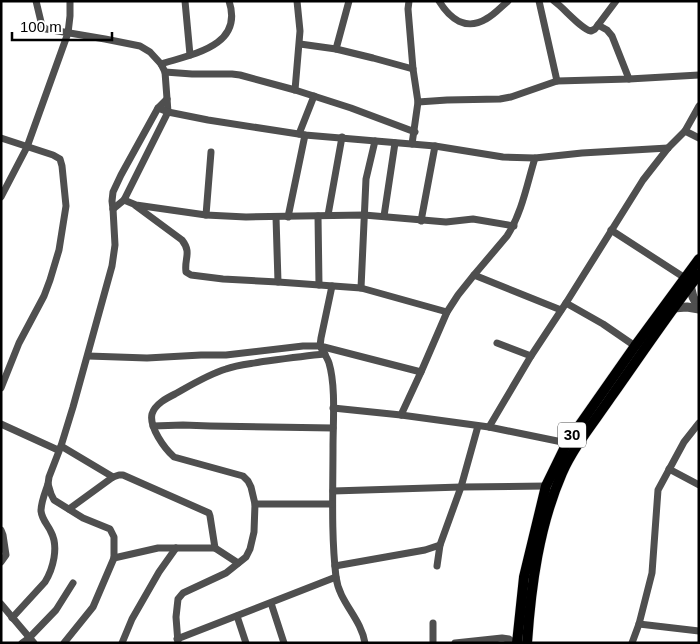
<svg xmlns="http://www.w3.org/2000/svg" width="700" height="644" font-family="Arial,sans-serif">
	<rect width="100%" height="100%" fill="#fff"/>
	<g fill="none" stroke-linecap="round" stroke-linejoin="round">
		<g stroke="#dbdbdb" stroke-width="11">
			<g id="primary">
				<polyline points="517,643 524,577 546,486 567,443 635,346 699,259"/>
				<path d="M527 643C531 585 539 526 562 473 574 446 594 422 611 397 640 356 668 314 699 274"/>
			</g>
		</g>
		<g stroke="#4f4f4f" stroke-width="7">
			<polyline points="36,1 42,26 46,29 105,39 140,46 150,52 161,64 165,72 168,112 124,200 113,209"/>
			<polyline points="185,1 190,55"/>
			<polyline points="409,1 408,9 413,69 418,102 412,144"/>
			<path d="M439 1C450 19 466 31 486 19 494 15 501 7 508 1"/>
			<polyline points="539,1 557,81"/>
			<path d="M554 1C564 8 581 29 591 31L595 29 616 1"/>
			<polyline points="598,25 607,30 612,36 629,79"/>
			<polyline points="300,44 336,49 373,58 413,69"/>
			<polyline points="336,49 349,1"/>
			<path d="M161 64C193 54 244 46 229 1"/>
			<polyline points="165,72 192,74 232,74 240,75 295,90 351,108 415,132"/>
			<polyline points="295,90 300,31 297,1"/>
			<polyline points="418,102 447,100 500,99 511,97 557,81 629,79 699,75"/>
			<polyline points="158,108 168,112 208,120 305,135 435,146 503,157 535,158 582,153 668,148"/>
			<polyline points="685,131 699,138"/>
			<polyline points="299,134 314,96"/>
			<polyline points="1,138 53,155 60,159 62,166 66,206 59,250 50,280 44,296 19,343 1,388"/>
			<polyline points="1,197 27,147 68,33 70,16 70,1"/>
			<polyline points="124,200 136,205 206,215 246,217 364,215 446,222 473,219 514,226"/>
			<path d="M136 206 182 240C192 253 184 258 186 272L191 275 223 279 278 282 361 288 447 312"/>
			<polyline points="206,215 211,152"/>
			<polyline points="328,215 342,137"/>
			<polyline points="318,216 319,285"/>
			<polyline points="384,216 395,143"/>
			<polyline points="276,217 278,282"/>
			<polyline points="288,217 305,135"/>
			<polyline points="421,221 435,146"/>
			<polyline points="611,230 685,278"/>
			<polyline points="474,275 561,310"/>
			<polyline points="332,286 321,338 320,346 421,372"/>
			<polyline points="361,288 366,179 375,141"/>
			<polyline points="566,303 603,324 635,346"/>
			<polyline points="497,343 531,356"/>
			<path d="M88 356 147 358 201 355H226L303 346H320C323 352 327 357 329 363 336 386 333 423 333 447 333 490 331 534 336 577 339 602 361 618 365 643"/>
			<polyline points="333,408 401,415 489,427 567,443"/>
			<path d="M401 415 421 372 447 312 458 295 474 275 507 236C522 213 527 184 535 158"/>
			<polyline points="1,424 58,450"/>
			<polyline points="153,426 183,425 210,426 333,428"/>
			<polyline points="489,427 531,356 566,303 643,180 668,148 685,131 699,106"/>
			<polyline points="61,446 113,477"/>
			<polyline points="669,469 699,485"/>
			<polyline points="333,491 461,487 546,486"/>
			<polyline points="255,504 332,504"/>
			<polyline points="69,509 113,477 119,475 123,475 209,513 210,516 215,548"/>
			<polyline points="1,530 3,535 6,555 1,562"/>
			<polyline points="114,558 158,548 215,548 238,563"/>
			<polyline points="335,566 425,550 440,545 461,487 478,426"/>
			<polyline points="437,566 440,545"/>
			<polyline points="271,603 284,643"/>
			<polyline points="1,604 34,643"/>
			<polyline points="237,616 246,643"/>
			<path d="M12 618 45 582C53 569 59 547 51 532 48 525 42 520 41 511 41 502 45 493 48 484"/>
			<polyline points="433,623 433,643"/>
			<polyline points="639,624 699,631"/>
			<polyline points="177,639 336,577"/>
			<polyline points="22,643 29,638 56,610 73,583"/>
			<polyline points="64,643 93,607 114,558 114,537 110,529 83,518 54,500 51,494 48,484 49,477 61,446 73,407 112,266 115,245 113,209 112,201 113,192 121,175 158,108 167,99"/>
			<polyline points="122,643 132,619 159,572 176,548"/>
			<path d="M178 643 176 617 178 599 183 593 226 573 246 557 250 549 254 532 255 504 251 487 248 481 243 476 174 457C164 448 149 427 152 414 155 404 167 398 175 394 191 385 209 374 226 369 237 365 249 364 260 362 282 359 303 356 325 354"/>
			<polyline points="455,643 502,638 509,639 514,643"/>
			<polyline points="632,643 639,624 652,573 658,490 684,442 699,423"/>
		</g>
		<g stroke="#4f4f4f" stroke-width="9">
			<polyline points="690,285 693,297 699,308"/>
			<polyline points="673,308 687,307 699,309"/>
		</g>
		<use href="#primary" stroke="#000" stroke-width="10"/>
	</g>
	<g text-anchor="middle" stroke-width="5" stroke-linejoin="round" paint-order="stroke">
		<rect fill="#fff" stroke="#4c4c4c" stroke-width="1" x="558" y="422.5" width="28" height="25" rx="4"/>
		<g font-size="15" font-weight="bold" fill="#000">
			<text x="572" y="440">30</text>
		</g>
	</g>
	<rect width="700" height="644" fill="none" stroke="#000000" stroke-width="5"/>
	<path d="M12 32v8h100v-8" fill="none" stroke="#000000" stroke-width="2.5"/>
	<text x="20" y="32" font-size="15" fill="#000000" stroke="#ffffff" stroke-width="4" paint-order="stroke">100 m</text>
</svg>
